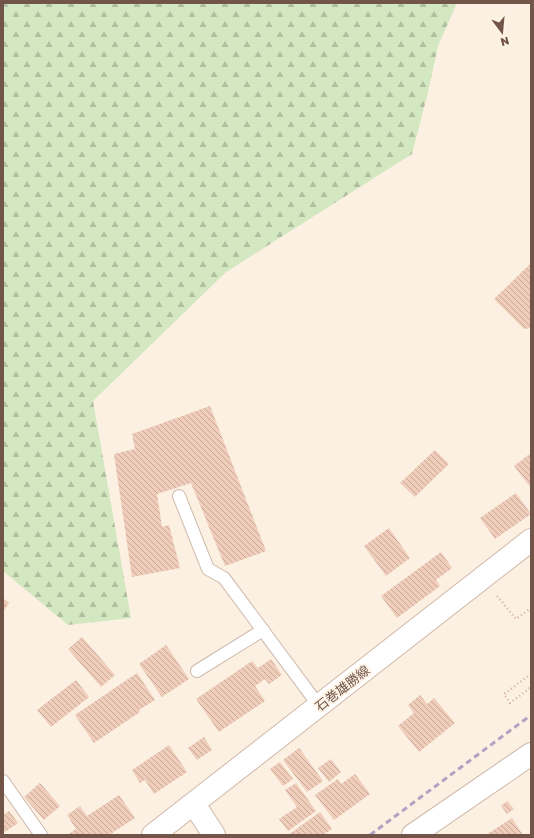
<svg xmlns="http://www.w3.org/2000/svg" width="534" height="838" font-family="'Golos Text','Noto Sans JP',sans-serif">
	<defs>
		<pattern id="forest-firs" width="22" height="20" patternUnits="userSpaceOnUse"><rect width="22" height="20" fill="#d3e8c1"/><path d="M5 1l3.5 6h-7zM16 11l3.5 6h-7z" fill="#b0bf9f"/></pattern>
		<pattern id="building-back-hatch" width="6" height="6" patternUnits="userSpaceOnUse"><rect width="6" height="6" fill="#f0cdba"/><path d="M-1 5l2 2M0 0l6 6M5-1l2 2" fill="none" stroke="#c7a999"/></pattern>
	</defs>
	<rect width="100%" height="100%" fill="#fbf0e1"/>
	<polygon fill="url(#forest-firs)" points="3,3 457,3 438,46 428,92 412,154 226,272 93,401 131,618 68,625 3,571"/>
	<g fill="url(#building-back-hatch)">
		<polygon points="531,263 531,328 524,329 494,299"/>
		<polygon points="210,406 266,551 225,566 191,483 157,494 162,527 169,525 180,568 132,577 114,454 135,449 132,434"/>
		<polygon points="435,450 449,464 415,497 400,483"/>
		<polygon points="531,453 531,488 514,466"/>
		<polygon points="516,493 531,514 495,539 480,518"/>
		<polygon points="389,528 410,558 386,576 364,546"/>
		<polygon points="441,552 452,568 436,580 440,586 397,618 381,596"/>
		<polygon points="3,598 9,603 3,612"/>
		<polygon points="82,637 115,675 101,687 68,649"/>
		<polygon points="166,645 189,679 162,697 139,664"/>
		<polygon points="271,659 282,675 269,684 265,679 255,686 265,701 219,732 196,699 252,661 258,668"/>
		<polygon points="137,673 155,700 139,710 140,712 94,743 75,715"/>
		<polygon points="76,680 89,697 51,727 37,710"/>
		<polygon points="420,695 427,704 434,698 455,723 419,752 398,726 414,713 408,705"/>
		<polygon points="204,737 212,750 197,760 188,748"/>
		<polygon points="169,745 187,772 154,794 145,780 140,783 132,770"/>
		<polygon points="299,748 323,781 307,792 283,760"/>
		<polygon points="331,759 341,772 329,782 318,768"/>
		<polygon points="280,762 293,779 283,786 270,769"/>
		<polygon points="355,774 370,794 334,820 315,795 338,779 341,784"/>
		<polygon points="40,783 60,806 44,820 24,797"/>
		<polygon points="296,783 316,811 288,831 279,819 297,807 285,790"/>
		<polygon points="119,795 135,818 109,835 67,835 76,829 67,815 80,806 87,816"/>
		<polygon points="507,801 514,809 507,814 501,806"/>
		<polygon points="9,811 18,823 5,832 3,829 3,815"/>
		<polygon points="320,812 332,829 323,835 288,835"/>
		<polygon points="512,818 523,835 486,835"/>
	</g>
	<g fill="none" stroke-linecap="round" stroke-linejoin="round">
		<g stroke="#ceb9ac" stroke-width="14">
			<g id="lane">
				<polyline points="179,496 208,569 224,578 319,706"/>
				<polyline points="197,671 263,630"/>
				<polyline points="3,781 41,835"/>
			</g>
		</g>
		<g stroke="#ceb9ac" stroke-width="24">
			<g id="street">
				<polyline points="194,804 214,835"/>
				<polyline points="413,835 531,754"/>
			</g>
		</g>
		<g stroke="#d1b8a9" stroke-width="24">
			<polyline id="secondary" points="153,835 531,540"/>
		</g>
		<g stroke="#d4b09e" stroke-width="2.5" stroke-dasharray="1 3" stroke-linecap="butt">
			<polyline points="497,596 516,619 531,608"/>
			<polyline points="531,674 504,694 510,703 531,687"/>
		</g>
		<use href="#lane" stroke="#fff" stroke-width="12"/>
		<use href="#street" stroke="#fff" stroke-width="22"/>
		<use href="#secondary" stroke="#fff" stroke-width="22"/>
		<polyline stroke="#b2a1c3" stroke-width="3" stroke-dasharray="6 4" stroke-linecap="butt" points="370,835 531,715"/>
	</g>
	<g text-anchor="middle" stroke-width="4" stroke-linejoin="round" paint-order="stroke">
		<g font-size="13" fill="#715549" stroke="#fef4e7">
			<text transform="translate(342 688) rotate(-38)" y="5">石巻雄勝線</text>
		</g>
	</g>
	<rect width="534" height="838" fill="none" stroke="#715549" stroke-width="8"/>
	<g transform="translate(502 32) rotate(164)" stroke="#fef4e7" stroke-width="3" paint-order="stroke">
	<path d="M0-3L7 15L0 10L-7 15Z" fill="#715549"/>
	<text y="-6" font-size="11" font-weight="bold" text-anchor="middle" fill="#715549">N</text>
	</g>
</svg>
